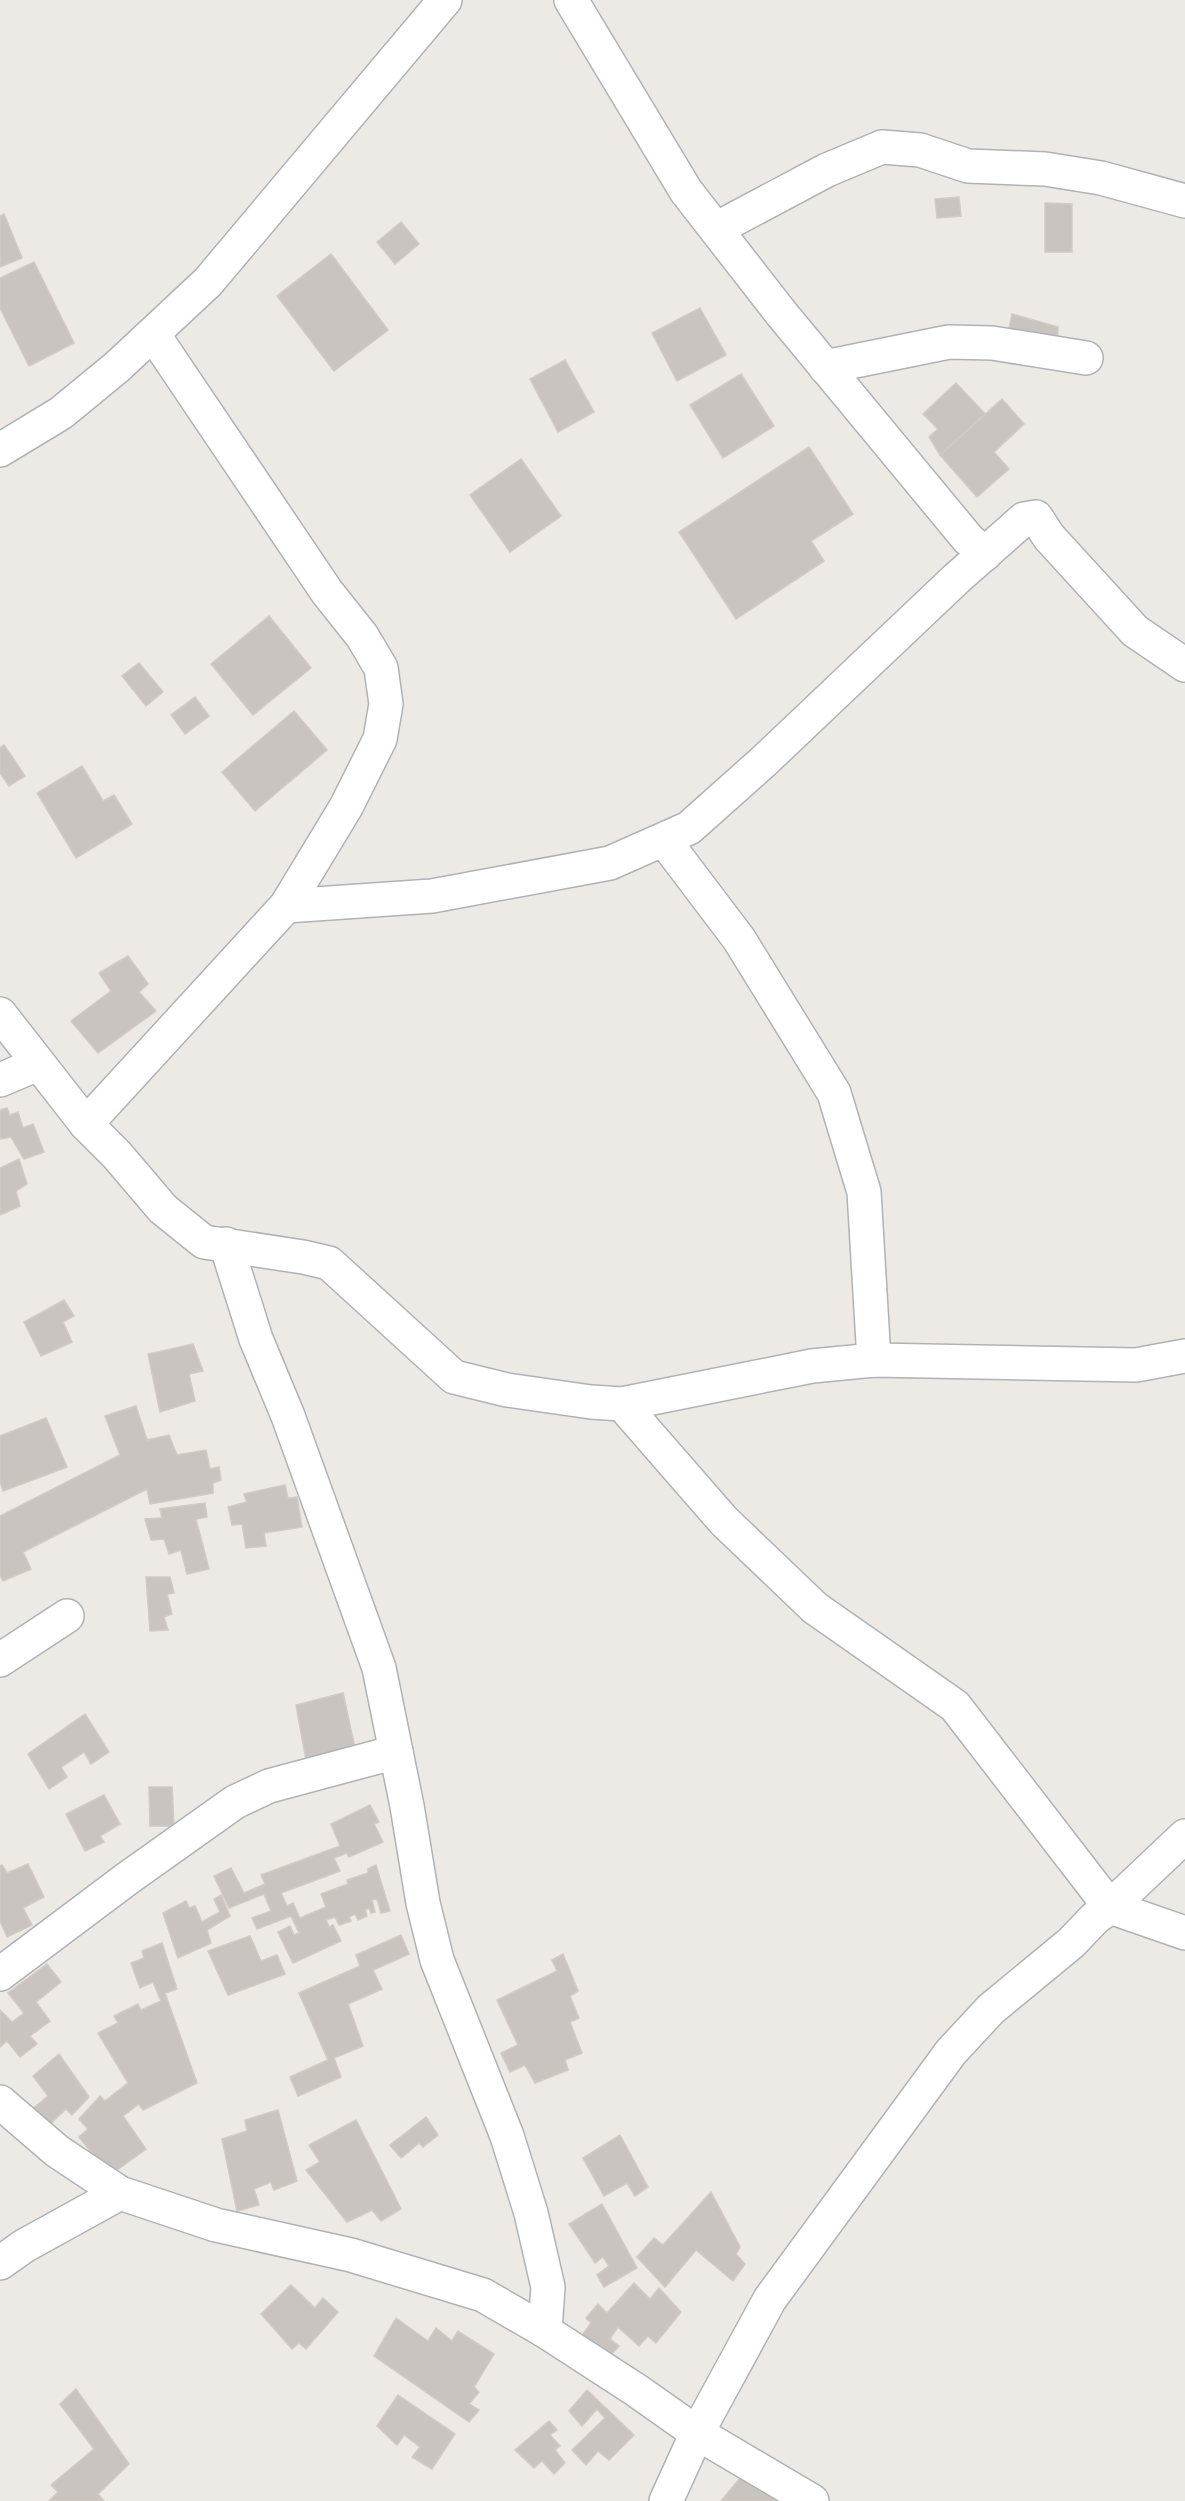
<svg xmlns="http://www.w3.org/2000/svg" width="1185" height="2501" font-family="'Archivo Narrow',sans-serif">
	<rect width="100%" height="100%" fill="#ede9e4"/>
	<g fill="#c9c4c0" stroke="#d2cac3" stroke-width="1.5">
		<polygon points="959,197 961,216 937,218 935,199"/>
		<polygon points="1045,203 1072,204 1072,252 1045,252"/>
		<polygon points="4,214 22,258 0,267 0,216"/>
		<polygon points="401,222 419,244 395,264 377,242"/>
		<polygon points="331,254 388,330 334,371 277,296"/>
		<polygon points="34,262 74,343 29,366 0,308 0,278"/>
		<polygon points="700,308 726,355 677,381 652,333"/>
		<polygon points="1012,314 1058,327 1057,353 1007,338"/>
		<polygon points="565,360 594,412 558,432 530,379"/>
		<polygon points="741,374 774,426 723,458 690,405"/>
		<polygon points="956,383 988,417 940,455 929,437 938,429 923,414"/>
		<polygon points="1002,399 1024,424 994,452 1009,469 977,497 940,455"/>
		<polygon points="809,447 853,514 811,541 824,561 736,619 679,532"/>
		<polygon points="521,459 561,516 510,552 470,495"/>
		<polygon points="269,616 311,668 253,715 211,664"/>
		<polygon points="139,663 163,692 146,706 122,676"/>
		<polygon points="195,697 209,716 185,734 171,715"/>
		<polygon points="294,711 327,750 255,811 222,772"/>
		<polygon points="4,745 25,776 9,786 0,773 0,748"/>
		<polygon points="82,766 103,801 114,795 132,824 76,858 37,793"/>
		<polygon points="128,956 148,984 139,992 156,1011 98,1053 71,1021 111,991 99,973"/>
		<polygon points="7,1108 10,1115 18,1112 23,1128 33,1124 44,1152 24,1159 11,1137 0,1139 0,1110"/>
		<polygon points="19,1159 27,1184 16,1191 20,1206 0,1215 0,1168"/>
		<polygon points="64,1300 74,1316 63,1322 72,1342 41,1356 24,1322"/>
		<polygon points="193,1344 203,1371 189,1374 195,1401 160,1412 148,1354"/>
		<polygon points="136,1406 147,1440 169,1435 177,1455 206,1450 210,1469 219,1467 221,1480 213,1483 213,1493 150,1504 147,1489 23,1552 31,1569 3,1581 0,1575 0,1516 120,1455 105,1416"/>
		<polygon points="46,1418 67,1467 3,1491 0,1481 0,1436"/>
		<polygon points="285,1485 288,1498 297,1497 302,1527 264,1533 266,1546 246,1548 242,1524 232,1525 228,1507 247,1502 244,1494"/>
		<polygon points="205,1503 207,1517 196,1519 209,1569 187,1574 181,1550 169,1554 164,1539 151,1540 145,1519 162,1518 160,1509"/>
		<polygon points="146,1577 170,1577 174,1593 167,1594 172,1614 164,1617 168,1630 150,1631"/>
		<polygon points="343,1693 355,1748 306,1760 296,1705"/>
		<polygon points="85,1714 109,1752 91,1764 84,1752 61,1767 67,1777 49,1789 28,1754"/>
		<polygon points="149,1787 172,1787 174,1826 150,1826"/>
		<polygon points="104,1795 120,1824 100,1836 104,1842 85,1851 66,1814"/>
		<polygon points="370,1805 379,1822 374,1824 383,1842 349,1857 347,1853 334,1858 340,1871 281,1893 287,1906 293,1903 300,1918 326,1907 321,1894 348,1884 347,1880 368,1873 368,1869 376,1865 390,1911 381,1913 377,1899 372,1900 375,1912 371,1913 369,1908 365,1910 367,1916 358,1920 355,1914 349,1917 351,1921 339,1925 335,1917 326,1920 329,1927 333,1925 341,1941 293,1963 278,1932 290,1926 294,1935 299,1933 291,1916 257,1929 252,1918 271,1911 264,1894 229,1908 214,1876 231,1868 244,1893 265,1884 261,1875 340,1846 331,1824"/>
		<polygon points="28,1864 44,1897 23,1908 32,1925 7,1937 0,1921 0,1866 2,1865 7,1873"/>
		<polygon points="221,1895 230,1916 207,1930 211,1943 178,1958 163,1913 186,1901 189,1908 195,1906 202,1922 220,1912 214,1899"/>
		<polygon points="401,1935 409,1954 373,1970 382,1989 348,2004 363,2046 334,2058 341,2077 298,2096 290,2077 328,2060 299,1993 360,1966 356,1955"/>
		<polygon points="250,1936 261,1961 277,1955 285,1974 228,1995 208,1951"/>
		<polygon points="162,1943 177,1989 165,1993 197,2083 143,2110 139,2104 123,2116 146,2149 110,2175 79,2137 88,2129 79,2119 100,2096 105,2101 128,2083 98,2033 118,2023 114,2016 138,2004 141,2010 161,2001 153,1982 140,1988 131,1963 144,1958 142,1951"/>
		<polygon points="563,1954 578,1991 570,1996 579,2018 570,2022 582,2053 565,2060 568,2070 535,2083 525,2065 510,2072 501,2053 518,2045 497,2000 557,1971 552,1960"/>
		<polygon points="47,1964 61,1982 36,2002 50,2021 30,2036 37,2044 20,2057 7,2041 0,2047 0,2010 12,2022 24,2013 8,1993"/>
		<polygon points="59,2054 89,2097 72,2115 66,2109 42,2132 25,2115 48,2096 33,2076"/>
		<polygon points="278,2110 297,2181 274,2190 271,2182 254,2189 259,2205 237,2211 222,2139 247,2131 245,2120"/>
		<polygon points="426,2117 438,2135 423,2147 419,2143 401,2158 390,2145"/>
		<polygon points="356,2120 401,2209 381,2221 372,2210 347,2222 306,2170 320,2162 309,2145"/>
		<polygon points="620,2135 648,2187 635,2196 627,2183 604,2196 583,2158"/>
		<polygon points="711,2192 740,2247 736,2254 745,2264 733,2281 696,2250 665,2287 637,2257 654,2238 663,2245"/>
		<polygon points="602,2204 637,2268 604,2287 597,2275 609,2266 603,2257 595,2263 569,2224"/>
		<polygon points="634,2283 650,2299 659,2288 681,2312 656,2343 648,2336 639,2346 618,2327 610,2339 619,2346 607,2359 581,2337 591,2323 586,2318 598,2304 607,2313"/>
		<polygon points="291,2285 315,2308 323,2298 338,2312 306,2349 299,2343 292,2349 261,2314"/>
		<polygon points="396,2318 428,2341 436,2328 452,2341 458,2331 494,2354 474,2387 479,2392 469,2404 479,2410 469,2422 374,2356"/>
		<polygon points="76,2389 129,2464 98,2494 104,2501 49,2501 58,2492 51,2485 94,2449 60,2404"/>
		<polygon points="587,2390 634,2435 609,2460 598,2451 586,2465 572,2450 605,2418 597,2409 582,2426 569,2411"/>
		<polygon points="398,2395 455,2434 432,2469 412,2457 420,2447 404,2435 397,2445 377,2426"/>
		<polygon points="549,2421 557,2430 550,2435 560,2446 555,2450 565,2463 554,2474 542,2461 534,2468 515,2450"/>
		<polygon points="741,2477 778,2501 721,2501"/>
	</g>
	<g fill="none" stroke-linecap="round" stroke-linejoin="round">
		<g stroke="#afb3b5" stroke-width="36">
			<g id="street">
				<polyline points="571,0 686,191 781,313 968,539 985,554"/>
				<polyline points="716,229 827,170 882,147 920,150 968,166 1045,169 1101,178 1185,201"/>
				<polyline points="825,367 949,342 992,343 1086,358"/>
				<polyline points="0,450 61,413 117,367 208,282 445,0"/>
				<polyline points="664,840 739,939 834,1093 864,1192 874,1360"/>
				<polyline points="286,906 432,896 610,863 689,828 763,762 956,579 1024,519 1036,517 1049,537 1135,631 1185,665"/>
				<polyline points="0,1014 86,1124 117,1155 163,1209 204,1242 303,1257 329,1263 454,1377 507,1390 591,1402 622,1404 812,1366 874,1360 1136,1365 1185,1356"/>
				<polyline points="0,1080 38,1064"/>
				<polyline points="86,1124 286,906 346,807 380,739 386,704 381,668 362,636 327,592 153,334"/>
				<polyline points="226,1244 256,1339 288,1416 379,1668 407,1806 423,1903 437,1960 507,2136 531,2213 548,2287 545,2331"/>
				<polyline points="622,1404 724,1521 815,1608 955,1706 1110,1907 1185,1933"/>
				<polyline points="0,1660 67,1616"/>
				<polyline points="0,1974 128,1878 235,1802 269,1786 396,1752"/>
				<polyline points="0,2102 57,2151 120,2193 216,2225 351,2255 483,2295 545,2331 636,2390 697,2433 812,2501"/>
				<polyline points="0,2263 24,2246 120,2193"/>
				<polyline points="666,2501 697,2433 770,2299 951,2052 991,2009 1071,1943 1095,1918 1110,1907 1185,1836"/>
			</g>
		</g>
		<use href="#street" stroke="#fff" stroke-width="33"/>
	</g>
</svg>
